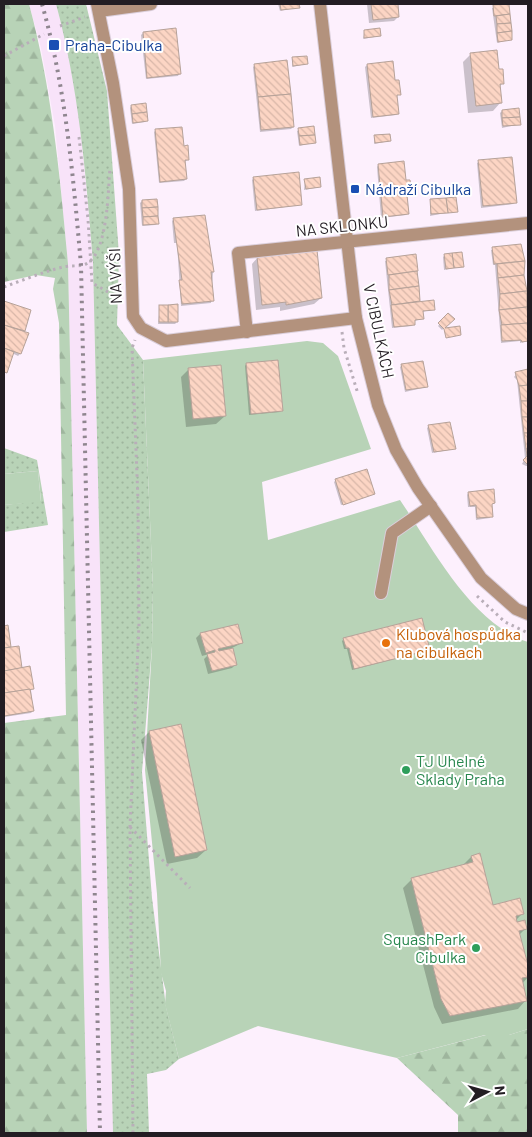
<svg xmlns="http://www.w3.org/2000/svg" width="532" height="1137" font-family="Barlow,sans-serif">
	<defs>
		<pattern id="grass-dots" width="8" height="8" patternUnits="userSpaceOnUse" patternTransform="scale(1.25)"><rect width="8" height="8" fill="#b8d3b7"/><path d="M2 2h.1M6 6h.1" fill="none" stroke="#9eb59d" stroke-width="1.8" stroke-linecap="round"/></pattern>
		<pattern id="forest-firs" width="22" height="20" patternUnits="userSpaceOnUse" patternTransform="scale(1.25)"><rect width="22" height="20" fill="#b8d3b7"/><path d="M5 1l3.5 6h-7zM16 11l3.5 6h-7z" fill="#9eb59d"/></pattern>
		<pattern id="building-back-hatch" width="6" height="6" patternUnits="userSpaceOnUse" patternTransform="scale(1.25)"><rect width="6" height="6" fill="#fcd5c4"/><path d="M-1 5l2 2M0 0l6 6M5-1l2 2" fill="none" stroke="#d8b6a8"/></pattern>
	</defs>
	<rect width="100%" height="100%" fill="#fdf0fd"/>
	<polygon fill="#f8e3f9" points="29,4 56,4 66,42 80,122 93,262 113,1133 87,1133 68,264 55,126 41,48"/>
	<g fill="url(#grass-dots)">
		<path d="M56 4H86L107 91 119 255 117 325 143 360 153 589 152 646 142 772 152 898 166 1007 179 1059 166 1070 147 1074 149 1133H113L93 262C86 175 79 89 56 4Z"/>
		<polygon points="4,448 37,460 48,525 4,532 4,505 41,501 38,471 4,474"/>
	</g>
	<g fill="url(#forest-firs)">
		<path d="M4 4H29C52 89 60 176 68 264L87 1133H4V723L66 715 59 323 53 289 55 278 36 275 4 282Z"/>
		<polygon points="528,1029 528,1133 458,1133 458,1115 397,1058 486,1035 509,1035"/>
	</g>
	<g fill="#b8d3b7">
		<path d="M307 341 323 343 338 356 371 449 262 482 268 540 400 500C434 550 470 622 528 642V1029L509 1035H485L397 1058 258 1026 179 1059 165 1004 166 991 161 973 157 894 145 770 152 646 153 589 143 360Z"/>
		<polygon points="38,471 41,502 4,505 4,474"/>
	</g>
	<g fill="#0003">
		<polygon points="278,4 298,4 298,7 280,11"/>
		<polygon points="367,4 397,4 398,17 394,21 369,23"/>
		<polygon points="508,5 511,39 497,43 492,8"/>
		<polygon points="365,31 380,36 363,39"/>
		<polygon points="143,33 179,74 178,76 146,79 141,35"/>
		<polygon points="471,54 498,71 503,83 499,87 501,102 493,111 468,113 463,62"/>
		<polygon points="293,58 306,64 292,67"/>
		<polygon points="255,65 293,127 291,129 260,132 253,67"/>
		<polygon points="367,65 394,82 400,94 396,96 398,114 396,115 371,118 365,67"/>
		<polygon points="131,106 146,121 145,122 132,124 130,108"/>
		<polygon points="502,111 520,124 502,128 500,113"/>
		<polygon points="156,130 182,147 188,160 184,162 186,179 184,181 159,183 154,132"/>
		<polygon points="299,130 315,142 299,146 297,131"/>
		<polygon points="375,137 390,141 374,144"/>
		<polygon points="479,162 515,202 513,204 481,208 477,163"/>
		<polygon points="378,165 405,182 410,194 406,196 408,213 406,215 381,218 377,167"/>
		<polygon points="254,178 301,205 255,211 252,180"/>
		<polygon points="305,180 320,187 304,190"/>
		<polygon points="142,201 157,223 155,225 142,226 140,203"/>
		<polygon points="431,201 456,211 430,216"/>
		<polygon points="174,219 213,272 211,303 181,306 177,243 174,243 172,221"/>
		<polygon points="520,245 528,315 528,341 520,343 520,341 501,343 495,265 493,265 491,250"/>
		<polygon points="415,255 419,302 434,309 422,312 422,319 414,321 412,326 392,328 385,261"/>
		<polygon points="445,255 462,266 444,270 443,257"/>
		<polygon points="258,257 321,298 314,304 280,311 280,307 256,310 252,264"/>
		<polygon points="4,302 30,311 23,332 27,334 20,354 18,356 12,353 4,374"/>
		<polygon points="160,306 177,322 175,324 158,324"/>
		<polygon points="448,315 453,319 442,330 438,326"/>
		<polygon points="246,364 282,410 280,412 249,415 245,366"/>
		<polygon points="402,365 427,387 405,392 400,367"/>
		<polygon points="189,369 225,416 216,424 186,427 181,377"/>
		<polygon points="528,369 528,466 526,466 522,464 525,458 517,380 514,377 518,372"/>
		<polygon points="429,426 454,449 432,453 427,428"/>
		<polygon points="336,480 374,494 341,505 334,482"/>
		<polygon points="468,493 494,503 491,505 490,518 476,520 475,507 468,507 467,495"/>
		<polygon points="4,627 7,627 10,648 21,669 29,668 33,711 31,713 4,717"/>
		<polygon points="200,634 242,643 232,648 236,664 232,668 208,674 204,659 209,654 202,656 196,638"/>
		<polygon points="344,639 429,650 352,670 347,649 344,649 342,641"/>
		<polygon points="149,732 206,850 197,858 167,864 141,740"/>
		<polygon points="471,857 492,907 522,914 515,921 516,923 526,928 519,935 528,970 528,977 522,984 526,1000 518,1009 442,1024 434,1007 403,888 412,879 463,865"/>
	</g>
	<g fill="url(#building-back-hatch)" stroke="#b6a299">
		<polygon points="280,4 299,4 300,8 281,10"/>
		<polygon points="371,4 398,4 399,17 373,20"/>
		<polygon points="509,4 510,14 494,16 493,5"/>
		<polygon points="510,14 511,23 497,24 496,16"/>
		<polygon points="511,23 512,31 497,33 497,24"/>
		<polygon points="176,28 181,74 147,78 143,32"/>
		<polygon points="380,28 381,36 364,38 364,30"/>
		<polygon points="512,31 512,40 498,42 497,33"/>
		<polygon points="497,50 499,69 503,69 504,84 500,84 502,103 476,106 470,53"/>
		<polygon points="307,56 308,64 293,66 292,57"/>
		<polygon points="287,60 291,94 258,97 254,64"/>
		<polygon points="393,61 395,80 399,80 401,95 397,95 399,114 373,117 367,64"/>
		<polygon points="291,94 294,127 261,130 258,97"/>
		<polygon points="146,103 147,112 132,114 131,105"/>
		<polygon points="519,108 520,117 502,118 502,110"/>
		<polygon points="147,112 148,121 133,123 132,114"/>
		<polygon points="520,117 521,125 503,126 502,118"/>
		<polygon points="314,126 315,135 299,136 298,128"/>
		<polygon points="182,127 184,146 188,145 189,160 185,160 187,179 160,182 155,129"/>
		<polygon points="390,134 391,141 375,143 374,135"/>
		<polygon points="315,135 316,143 300,145 299,136"/>
		<polygon points="512,157 517,203 483,206 478,160"/>
		<polygon points="404,161 406,180 410,180 412,195 407,195 409,214 383,217 378,164"/>
		<polygon points="299,172 302,205 257,210 253,177"/>
		<polygon points="320,177 321,187 306,189 304,179"/>
		<polygon points="456,197 458,212 448,213 446,198"/>
		<polygon points="446,198 448,213 431,214 430,199"/>
		<polygon points="157,199 158,207 142,208 142,200"/>
		<polygon points="158,207 158,216 143,217 142,208"/>
		<polygon points="205,215 214,272 211,272 214,301 182,304 179,280 182,280 173,218"/>
		<polygon points="158,216 159,224 143,225 143,217"/>
		<polygon points="521,244 525,261 494,264 492,247"/>
		<polygon points="317,250 322,298 286,305 286,302 262,305 257,256"/>
		<polygon points="462,252 464,267 454,268 452,253"/>
		<polygon points="452,253 454,268 446,269 444,254"/>
		<polygon points="416,254 418,271 388,275 386,258"/>
		<polygon points="525,261 524,275 498,278 497,264"/>
		<polygon points="417,271 419,286 389,290 389,275"/>
		<polygon points="524,275 527,291 500,294 498,278"/>
		<polygon points="419,286 420,301 392,305 389,290"/>
		<polygon points="527,291 527,307 499,310 500,294"/>
		<polygon points="434,300 435,310 423,311 424,319 415,320 415,325 394,327 391,305"/>
		<polygon points="4,301 31,310 25,331 4,325"/>
		<polygon points="178,304 178,322 168,322 168,305"/>
		<rect x="159" y="305" width="9" height="17"/>
		<polygon points="527,307 528,323 502,325 499,310"/>
		<polygon points="448,313 455,319 445,328 460,326 461,335 446,338 444,329 438,323"/>
		<polygon points="528,323 528,341 522,342 521,340 502,341 501,325"/>
		<polygon points="4,325 29,333 21,354 4,348"/>
		<polygon points="4,348 14,352 7,373 4,372"/>
		<polygon points="278,360 283,411 251,414 246,363"/>
		<polygon points="423,361 428,387 406,390 401,364"/>
		<polygon points="221,365 226,416 193,419 188,368"/>
		<polygon points="528,369 528,385 519,386 515,372"/>
		<polygon points="528,385 528,401 521,401 519,386"/>
		<polygon points="521,401 528,401 528,417 522,417"/>
		<polygon points="522,417 528,417 528,433 524,433"/>
		<polygon points="450,422 456,449 434,452 428,425"/>
		<polygon points="524,433 528,433 528,449 526,449"/>
		<polygon points="526,449 528,449 528,465 523,460 527,456"/>
		<polygon points="367,469 375,494 343,505 335,479"/>
		<polygon points="494,489 495,503 492,504 493,517 477,518 476,505 470,506 468,492"/>
		<polygon points="422,618 430,650 354,669 349,648 346,648 343,638"/>
		<polygon points="238,624 243,643 218,649 219,651 233,648 237,665 212,671 207,654 215,652 215,650 206,653 200,633"/>
		<polygon points="8,625 11,647 4,648 4,626"/>
		<polygon points="19,646 22,668 4,671 4,648"/>
		<polygon points="30,666 34,689 4,693 4,671"/>
		<polygon points="30,689 34,711 4,716 4,693"/>
		<polygon points="181,724 207,850 175,857 149,731"/>
		<polygon points="480,853 493,905 520,898 524,914 516,916 517,922 525,920 527,929 519,931 528,965 528,977 522,978 527,1001 450,1016 441,999 411,878 473,862 471,856"/>
	</g>
	<g fill="none" stroke-linecap="round" stroke-linejoin="round">
		<g stroke="#daceda" stroke-width="14">
			<g id="minor">
				<polyline points="97,4 113,83 129,189 133,316 141,328 166,341 356,318"/>
				<polyline points="320,4 356,318 378,405 396,450 418,488 481,578 516,609 528,614"/>
				<polyline points="99,11 151,4"/>
				<polyline points="247,332 238,253 528,223"/>
				<polyline points="381,593 392,533 431,506"/>
			</g>
		</g>
		<g stroke="#b9aeb9" stroke-width="3" stroke-dasharray="2.5 4" stroke-linecap="butt">
			<polyline points="60,26 85,17"/>
			<polyline points="4,56 44,34"/>
			<polyline points="79,137 88,219 92,283 110,293 117,303"/>
			<path d="M4 287C23 280 43 272 63 267 70 265 79 267 86 264 108 253 108 190 110 168"/>
			<polyline points="342,332 344,348 358,394"/>
			<polyline points="477,596 505,622 528,633"/>
			<polyline points="130,827 190,888"/>
			<polyline points="133,1133 130,827 139,624 138,500 132,348 135,340"/>
		</g>
		<use href="#minor" stroke="#b3927d" stroke-width="12"/>
		<path stroke="#8f868f" stroke-width="4" stroke-dasharray="2.5 5" stroke-linecap="butt" d="M42 4C66 89 73 176 81 265L100 1133"/>
	</g>
	<g fill="#1a4fb4" stroke="#fff" stroke-width="2">
		<rect x="48" y="39" width="12" height="12" rx="2.5"/>
		<rect x="350" y="184" width="10" height="10" rx="2.5"/>
	</g>
	<circle fill="#e8710a" stroke="#fff" stroke-width="2" cx="386" cy="643" r="5"/>
	<g fill="#2e9e5b" stroke="#fff" stroke-width="2">
		<circle cx="406" cy="770" r="5"/>
		<circle cx="476" cy="948" r="5"/>
	</g>
	<g text-anchor="middle" stroke-width="4" stroke-linejoin="round" paint-order="stroke">
		<g font-size="16" fill="#164399" stroke="#fff" text-anchor="start">
			<text x="65" y="51">Praha-Cibulka</text>
			<text x="365" y="195">Nádraží Cibulka</text>
		</g>
		<g font-size="16" fill="#231d23" stroke="#fff">
			<text transform="translate(342 226) rotate(-6)" y="6">NA SKLONKU</text>
			<text transform="translate(115 276) rotate(-92)" y="6">NA VÝŠI</text>
			<text transform="translate(379 331) rotate(78)" y="6">V CIBULKÁCH</text>
		</g>
		<g font-size="16" fill="#c56008" stroke="#fff" text-anchor="start">
			<text x="396" y="640">Klubová hospůdka<tspan x="396" dy="18">na cibulkach</tspan></text>
		</g>
		<g font-size="16" fill="#27864d" stroke="#fff" text-anchor="start">
			<text x="416" y="767">TJ Uhelné<tspan x="416" dy="18">Sklady Praha</tspan></text>
			<text x="466" y="945" text-anchor="end">SquashPark<tspan x="466" dy="18">Cibulka</tspan></text>
		</g>
	</g>
	<rect width="532" height="1137" fill="none" stroke="#231d23" stroke-width="10"/>
	<g transform="translate(487 1092) rotate(84)" stroke="#ffffff" stroke-width="4" paint-order="stroke">
	<path d="M0-4L9 19L0 12L-9 19Z" fill="#231d23"/>
	<text y="-8" font-size="14" font-weight="bold" text-anchor="middle" fill="#231d23">N</text>
	</g>
</svg>
